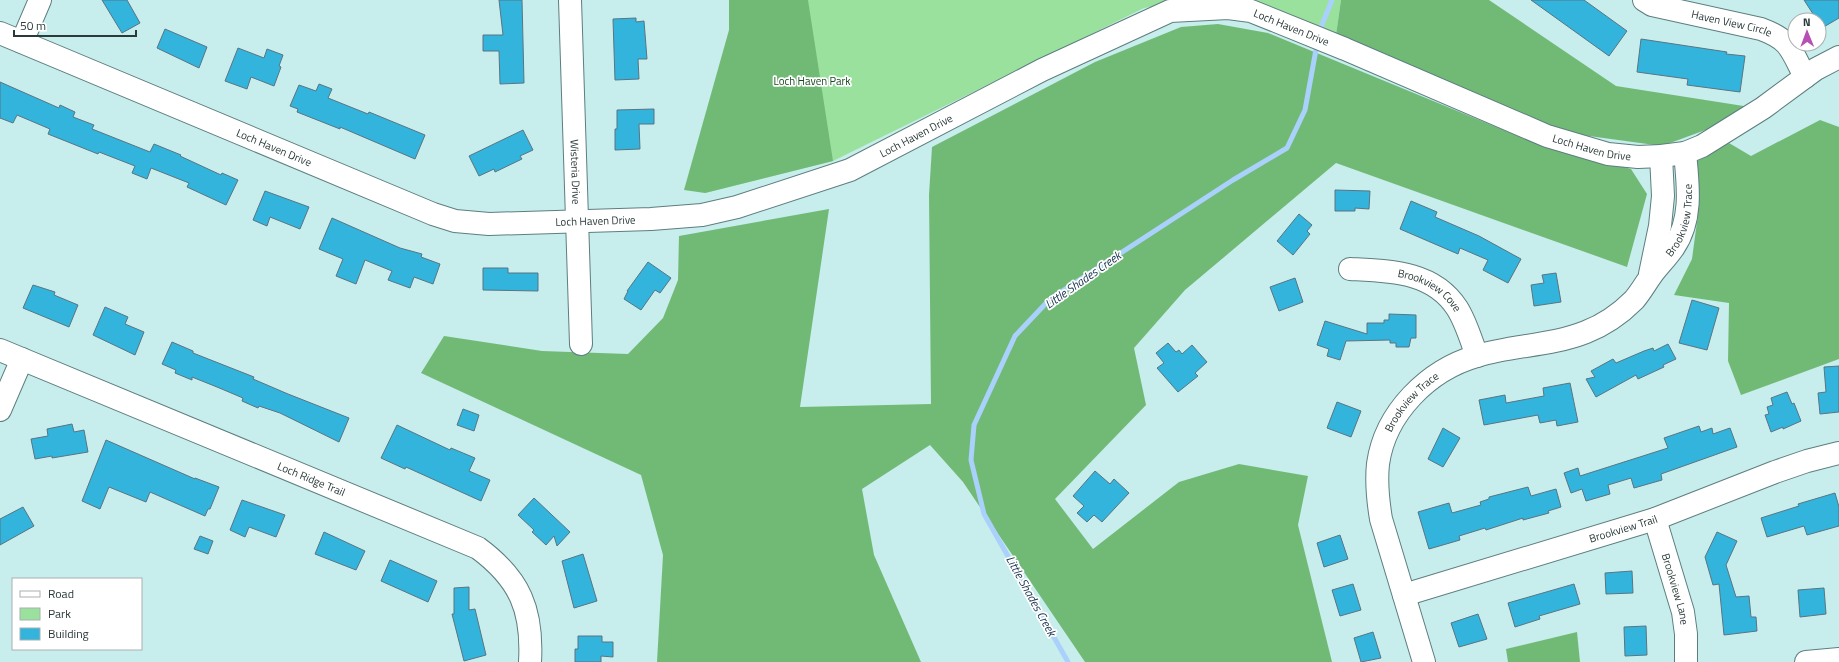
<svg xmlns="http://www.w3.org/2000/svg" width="1839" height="662" font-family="'Titillium Web',sans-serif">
	<rect width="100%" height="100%" fill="#c8eded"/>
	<polygon fill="#9ae19d" points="746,0 1341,0 1336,35 1188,1 1144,8 833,161 705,193"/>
	<g fill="#71ba76">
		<polygon points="729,0 808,0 833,161 705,193 684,190 729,30"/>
		<polygon points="1341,0 1489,0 1616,86 1750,107 1719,125 1662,146 1567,133 1336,35"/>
		<polygon points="1218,24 1268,33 1535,143 1631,169 1647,194 1627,267 1336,163 1185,290 1134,348 1146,405 1055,499 1093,549 1179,482 1239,464 1308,476 1298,525 1332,662 1085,662 963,482 930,445 862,489 874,555 921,662 657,662 663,555 641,475 421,373 444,336 542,351 628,354 663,318 678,280 679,236 829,209 800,407 931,404 929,195 932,147 1095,62 1181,27"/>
		<polygon points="1820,120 1839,127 1839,359 1741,395 1728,361 1729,303 1674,295 1692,259 1699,207 1697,161 1729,143 1751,156"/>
		<polygon points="1577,632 1580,662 1508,662 1506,649"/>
	</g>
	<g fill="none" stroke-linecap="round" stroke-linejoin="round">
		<g stroke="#a9d1fb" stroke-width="5">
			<polyline points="1319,32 1332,0"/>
			<polyline points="1068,662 984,514 971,460 974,425 1015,336 1050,299 1233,180 1287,148 1305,110 1317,44"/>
		</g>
	</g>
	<g fill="#32b4dd" stroke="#597581">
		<polygon points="102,0 127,0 140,23 122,33"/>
		<polygon points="499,0 522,0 524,83 500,84 499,51 483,51 483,35 503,35"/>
		<polygon points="1531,0 1584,0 1627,31 1609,56"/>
		<polygon points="1804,0 1839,0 1839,18 1822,28 1819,20 1817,20"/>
		<polygon points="636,18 636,22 644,21 647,59 638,59 639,79 615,80 613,19"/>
		<polygon points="165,29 207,47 199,68 157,48"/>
		<polygon points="1641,39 1727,52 1726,54 1745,56 1740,92 1687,85 1688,79 1637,72"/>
		<polygon points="238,48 264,58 267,49 283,55 279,66 281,67 274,86 251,77 247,89 225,81"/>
		<polygon points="0,82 59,108 60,105 75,112 73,117 94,125 92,129 150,152 154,144 181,155 180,156 221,175 222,173 238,180 226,205 187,187 189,183 151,168 147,179 132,173 135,166 99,152 98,154 48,134 50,129 17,115 13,123 0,118"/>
		<polygon points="319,84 332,89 328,98 368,114 369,112 425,135 415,159 340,127 340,129 297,112 298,109 290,106 299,85 316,91"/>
		<polygon points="654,109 654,124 639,124 640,149 615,150 615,129 617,129 617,110"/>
		<polygon points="523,130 533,150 520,156 522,159 495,172 494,169 479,176 469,156"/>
		<polygon points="1335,190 1370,191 1369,209 1355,208 1355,211 1335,211"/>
		<polygon points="265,191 309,207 300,229 270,217 267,226 253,220"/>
		<polygon points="1411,201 1437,212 1435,217 1479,236 1521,259 1508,283 1483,270 1488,260 1460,248 1458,254 1400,229"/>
		<polygon points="1299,214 1312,225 1307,231 1310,234 1293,255 1277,241"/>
		<polygon points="332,218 400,248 422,254 421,257 440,264 433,284 414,277 410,288 388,280 392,271 365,260 356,284 336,276 343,259 319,249"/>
		<polygon points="648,262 671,278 660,293 655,290 641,310 624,299 628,291 627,291"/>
		<polygon points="483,268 508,268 508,273 538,273 538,291 483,290"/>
		<polygon points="1556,273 1561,302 1534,306 1531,285 1544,283 1542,275"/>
		<polygon points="1295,278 1303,302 1279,311 1270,287"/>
		<polygon points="33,285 55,292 54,295 78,305 69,327 23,308"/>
		<polygon points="1692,300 1719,308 1707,350 1679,343"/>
		<polygon points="105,307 128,317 125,324 144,332 135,355 93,335"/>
		<polygon points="1389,314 1416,315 1416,338 1411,338 1409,347 1396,347 1396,343 1390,343 1390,340 1346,341 1340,360 1327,356 1329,349 1317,345 1325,321 1367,334 1367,323 1384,323 1384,320 1389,320"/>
		<polygon points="172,342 193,351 193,353 254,377 253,379 288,394 349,418 339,442 280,413 259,406 258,408 242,401 243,398 217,387 192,377 192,380 175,373 176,370 162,364"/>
		<polygon points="1168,343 1176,352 1179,350 1182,354 1192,345 1207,362 1195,373 1198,376 1178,392 1157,368 1164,363 1156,353"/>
		<polygon points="1668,344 1676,359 1663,365 1664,367 1638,379 1636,375 1596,397 1586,379 1595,377 1591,371 1613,359 1616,363 1644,351 1653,348 1654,351"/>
		<polygon points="1839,366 1839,412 1820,414 1818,393 1826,392 1824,367"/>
		<polygon points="1570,383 1578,422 1557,426 1556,420 1540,423 1538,415 1484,425 1479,400 1505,395 1506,403 1544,396 1543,388"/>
		<polygon points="1787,392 1792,404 1794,403 1801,421 1783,429 1783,427 1771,432 1765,415 1769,414 1767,407 1773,405 1771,398"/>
		<polygon points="1337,402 1361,411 1351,437 1327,428"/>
		<polygon points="463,409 479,415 474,431 457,425"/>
		<polygon points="72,424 74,432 84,430 88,452 52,458 52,456 35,459 31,439 48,436 47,429"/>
		<polygon points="397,425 450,450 451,448 475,458 469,471 490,480 481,501 406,467 405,469 381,458"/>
		<polygon points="1699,426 1701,432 1712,428 1713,434 1730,428 1737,447 1661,474 1662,480 1634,488 1631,478 1608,485 1610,494 1586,501 1582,489 1571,493 1564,473 1578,468 1580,476 1668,448 1664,438"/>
		<polygon points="1443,428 1460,438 1443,467 1428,459"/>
		<polygon points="106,440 195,479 195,478 219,487 210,509 208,509 205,516 150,492 146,502 109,487 100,509 82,501"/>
		<polygon points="1095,471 1110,484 1114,479 1129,493 1102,522 1094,515 1087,522 1077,513 1084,506 1073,496"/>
		<polygon points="1528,487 1531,496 1556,489 1561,507 1548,511 1549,513 1523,520 1523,518 1486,530 1485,528 1459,536 1460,540 1429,549 1418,512 1449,503 1452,513 1481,505 1480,502 1489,499 1489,497"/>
		<polygon points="1835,493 1839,507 1839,526 1807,535 1804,526 1767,537 1761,518 1799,506 1798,504"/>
		<polygon points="534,498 570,532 557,546 554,536 546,545 532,532 534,530 518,515"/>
		<polygon points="242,500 285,515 276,537 249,527 245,537 230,530"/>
		<polygon points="23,507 34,526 0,545 0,519"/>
		<polygon points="324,532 365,551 356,570 315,554"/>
		<polygon points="1717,532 1737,541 1726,565 1736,597 1749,596 1751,617 1756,617 1757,631 1724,635 1719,584 1713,585 1705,557"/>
		<polygon points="1340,535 1348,559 1324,567 1317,543"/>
		<polygon points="200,536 213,541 208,554 194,549"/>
		<polygon points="583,554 597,601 574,608 562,561"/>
		<polygon points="390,560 437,581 428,602 381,581"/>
		<polygon points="1632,571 1633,593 1606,594 1605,573"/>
		<polygon points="1353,584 1361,610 1340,616 1332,590"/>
		<polygon points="1574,584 1580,604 1539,616 1540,619 1515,627 1508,603"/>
		<polygon points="469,587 469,610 475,609 486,655 464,661 452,614 454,614 454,588"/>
		<polygon points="1824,588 1826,614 1800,617 1798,590"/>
		<polygon points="1478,614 1487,639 1459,647 1451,623"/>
		<polygon points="1646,626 1647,655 1625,656 1624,627"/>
		<polygon points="1373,632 1381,658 1361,662 1354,638"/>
		<polygon points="578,636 602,636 602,642 613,642 613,657 601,656 601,662 575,662 575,649 578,649"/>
	</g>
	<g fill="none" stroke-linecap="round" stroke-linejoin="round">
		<g stroke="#5d7e7f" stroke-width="24">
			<g id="minor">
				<path id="s1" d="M570 0 581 344"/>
				<path id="s2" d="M1644 0 1652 5 1761 29C1791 40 1791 50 1805 77"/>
				<path id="s3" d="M0 33 433 214 455 221 489 224 651 219 702 215 737 207 850 170 1042 70 1170 11 1228 8 1251 11 1345 49 1547 136 1608 154 1638 157 1661 156 1685 153 1702 146 1763 108 1816 69 1839 57"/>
				<polyline points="22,42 40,0"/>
				<path id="s4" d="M1350 269C1390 271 1433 271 1457 308 1466 322 1471 340 1477 356"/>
				<polyline points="1650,274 1660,226 1663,196 1661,156"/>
				<path id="s5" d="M0 350 478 548C520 579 533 610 530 662"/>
				<polyline points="0,410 22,359"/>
				<path id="s6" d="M1655 519 1683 612 1686 634V662"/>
				<path id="s7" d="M1404 595 1655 519 1775 472 1807 461 1839 453"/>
				<path id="s8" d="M1424 662 1381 519C1378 501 1376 483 1378 464 1385 413 1428 370 1477 356 1512 345 1551 346 1586 332 1604 325 1621 313 1634 300 1641 292 1647 281 1653 273 1660 264 1668 256 1674 247 1693 219 1688 184 1685 153"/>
				<polyline points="1806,662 1839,659"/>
			</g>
		</g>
		<use href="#minor" stroke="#fff" stroke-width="22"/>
	</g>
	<g text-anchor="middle" stroke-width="3.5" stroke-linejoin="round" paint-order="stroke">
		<g font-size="11" fill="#2b3939" stroke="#fff">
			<text dy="4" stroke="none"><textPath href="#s2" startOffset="91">Haven View Circle</textPath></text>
			<text dy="4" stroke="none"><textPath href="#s3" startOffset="1377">Loch Haven Drive</textPath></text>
			<text dy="4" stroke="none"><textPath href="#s3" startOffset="969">Loch Haven Drive</textPath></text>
			<text dy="4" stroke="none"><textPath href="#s3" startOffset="297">Loch Haven Drive</textPath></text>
			<text dy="4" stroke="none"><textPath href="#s3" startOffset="1701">Loch Haven Drive</textPath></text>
			<text dy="4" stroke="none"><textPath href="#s1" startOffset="172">Wisteria Drive</textPath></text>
			<text dy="4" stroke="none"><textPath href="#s8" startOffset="623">Brookview Trace</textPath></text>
			<text dy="4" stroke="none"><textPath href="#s3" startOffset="633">Loch Haven Drive</textPath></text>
			<text dy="4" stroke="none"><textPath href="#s4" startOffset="85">Brookview Cove</textPath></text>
			<text dy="4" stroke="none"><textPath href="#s8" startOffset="277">Brookview Trace</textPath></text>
			<text dy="4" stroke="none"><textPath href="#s5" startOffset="337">Loch Ridge Trail</textPath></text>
			<text dy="4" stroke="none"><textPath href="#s7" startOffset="229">Brookview Trail</textPath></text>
			<text dy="4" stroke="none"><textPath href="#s6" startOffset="73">Brookview Lane</textPath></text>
		</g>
		<g font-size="11" fill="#164a1d" stroke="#fff">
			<text x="812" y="85">Loch Haven Park</text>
		</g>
		<g font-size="12" font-style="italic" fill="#15314c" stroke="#fff">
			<text transform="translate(1083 280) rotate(-35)" y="4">Little Shades Creek</text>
			<text transform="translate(1031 596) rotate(61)" y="4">Little Shades Creek</text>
		</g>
	</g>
	<rect x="12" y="578" width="130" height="72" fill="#ffffff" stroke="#aab0b0"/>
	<rect x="20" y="591" width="20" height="6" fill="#ffffff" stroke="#aab0b0"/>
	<text x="48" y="598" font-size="12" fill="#2b3939">Road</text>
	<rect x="20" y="608" width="20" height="12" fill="#9ae19d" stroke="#aab0b0"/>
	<text x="48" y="618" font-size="12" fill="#2b3939">Park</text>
	<rect x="20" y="628" width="20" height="12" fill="#32b4dd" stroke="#aab0b0"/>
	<text x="48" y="638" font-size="12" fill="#2b3939">Building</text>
	<g transform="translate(1807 32) rotate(359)"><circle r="19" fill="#ffffff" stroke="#aab0b0"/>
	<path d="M0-3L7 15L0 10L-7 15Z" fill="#b750b4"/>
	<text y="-6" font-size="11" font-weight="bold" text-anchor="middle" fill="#2b3939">N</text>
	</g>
	<path d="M14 30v6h122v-6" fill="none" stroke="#2b3939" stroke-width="2"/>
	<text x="20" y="30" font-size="12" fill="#2b3939" stroke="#ffffff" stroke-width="3" paint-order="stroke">50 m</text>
</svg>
